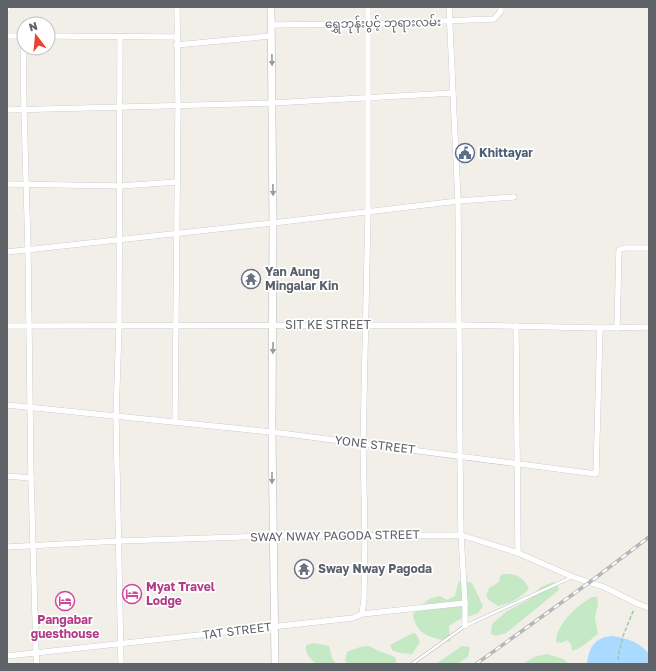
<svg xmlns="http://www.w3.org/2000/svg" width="656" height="671" font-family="'Golos Text','Noto Sans Myanmar',sans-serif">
	<rect width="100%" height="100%" fill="#f1efe8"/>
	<g fill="#c5e8c5">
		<path d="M503 574C517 574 522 576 529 589 520 598 511 604 498 606L490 601 486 596 489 588 499 582 500 576Z"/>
		<path d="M462 580 472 583 483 606 478 613 458 620 449 626 450 642C431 637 416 636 413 614L429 599 440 596 447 600 455 596 458 583Z"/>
		<polygon points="553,582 557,583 559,590 506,633 496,636 491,634 492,624 507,611 528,600 541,587"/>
		<path d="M592 597H597L598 603 595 618 598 634C590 640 582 648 572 651L571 644 567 640 561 643 556 642C556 624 578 605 592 597Z"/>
		<polygon points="413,633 416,634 420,642 412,654 401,653 393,651 390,645"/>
		<path d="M314 643 329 646 332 658 336 664H316C310 658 305 654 306 645Z"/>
		<polygon points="369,646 379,651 395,657 397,664 348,664 345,661 347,652 360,647"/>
		<polygon points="462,646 470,647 468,657 457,664 436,664"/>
		<polygon points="547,654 563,659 569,664 523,664 534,657"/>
	</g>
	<path fill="#aadaff" d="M612 636C627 638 639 642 649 654V664H587C589 647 594 638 612 636Z"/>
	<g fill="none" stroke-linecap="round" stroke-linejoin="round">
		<g stroke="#b5b8bc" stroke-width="3.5">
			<polyline id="service" points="412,664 465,626 572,577"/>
		</g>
		<g stroke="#b5b8bc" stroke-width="6">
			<g id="minor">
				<polyline points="449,7 458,201 460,456 461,535 465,603 465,626"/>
				<polyline points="7,9 8,7"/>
				<polyline points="271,25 368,24 494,19 501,11 501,7"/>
				<polyline points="7,36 24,36"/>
				<polyline points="23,36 24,109 28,250 31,478 36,652 37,664"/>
				<polyline points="48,36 176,37"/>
				<polyline points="120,37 119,325 116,417 121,664"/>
				<polyline points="176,45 271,36"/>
				<polyline points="7,110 272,103 453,93"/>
				<polyline points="7,184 120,186 177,182"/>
				<polyline points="7,252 273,223 458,201 514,197"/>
				<polyline points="7,326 460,325 600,328 649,327"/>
				<polyline points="516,326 518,553"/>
				<polyline points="617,328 619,250 624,248 649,248"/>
				<polyline points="7,405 272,432 596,474 600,328"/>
				<polyline points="175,422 178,105 177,7"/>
				<polyline points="7,476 31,478"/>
				<polyline points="7,547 119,541 273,536 461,535 518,553 573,577 604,587 636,603 649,608"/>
				<polyline points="362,614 364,598 365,535 363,444 368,211 368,7"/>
				<polyline points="7,656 353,618 362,614 465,603"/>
			</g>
		</g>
		<g stroke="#b5b8bc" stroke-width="8">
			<polyline id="tertiary" points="271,7 273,223 272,432 275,664"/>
		</g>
		<polyline stroke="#9cc7a9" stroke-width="1.5" stroke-dasharray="4 2" stroke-linecap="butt" points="619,660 618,657 623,636 634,609"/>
		<use href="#service" stroke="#fff" stroke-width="2.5"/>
		<use href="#minor" stroke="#fff" stroke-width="5.5"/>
		<use href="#tertiary" stroke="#fff" stroke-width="7"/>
		<g stroke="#b6b7b8" stroke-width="3.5">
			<polyline id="rail" points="476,664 590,582 649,537"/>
		</g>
		<use href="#rail" stroke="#fff" stroke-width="2" stroke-dasharray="6" stroke-linecap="butt"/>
	</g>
	<defs><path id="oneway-solid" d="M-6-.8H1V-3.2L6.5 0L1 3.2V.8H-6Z"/></defs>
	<g fill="#979a9d">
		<use href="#oneway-solid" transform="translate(272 60) rotate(89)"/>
		<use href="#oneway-solid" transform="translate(273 190) rotate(89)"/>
		<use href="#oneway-solid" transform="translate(273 348) rotate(91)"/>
		<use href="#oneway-solid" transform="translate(272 478) rotate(90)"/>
	</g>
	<defs>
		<g id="civic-ring" transform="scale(1)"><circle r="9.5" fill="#fff" stroke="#5c6f8a" stroke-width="1.5"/><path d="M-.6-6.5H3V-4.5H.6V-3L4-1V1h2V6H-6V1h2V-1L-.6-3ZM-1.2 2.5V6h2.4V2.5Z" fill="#5c6f8a"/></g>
		<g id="temple-ring" transform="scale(1)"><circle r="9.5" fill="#fff" stroke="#6b7280" stroke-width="1.5"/><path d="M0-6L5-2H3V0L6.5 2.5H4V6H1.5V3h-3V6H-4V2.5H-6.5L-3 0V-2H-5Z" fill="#6b7280"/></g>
		<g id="hotel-ring" transform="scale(1)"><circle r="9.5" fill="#fff" stroke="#d1479c" stroke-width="1.5"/><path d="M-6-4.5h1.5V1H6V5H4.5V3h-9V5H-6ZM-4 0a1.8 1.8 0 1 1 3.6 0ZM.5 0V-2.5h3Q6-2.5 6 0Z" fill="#d1479c"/></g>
	</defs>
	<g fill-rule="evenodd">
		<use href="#civic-ring" x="465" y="153"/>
		<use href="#temple-ring" x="251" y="279"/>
		<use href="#temple-ring" x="304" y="569"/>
		<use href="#hotel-ring" x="132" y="594"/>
		<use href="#hotel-ring" x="65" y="601"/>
	</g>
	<g text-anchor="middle" stroke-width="3.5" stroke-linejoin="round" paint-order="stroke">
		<g font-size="12" fill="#5f6368" stroke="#fff">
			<text transform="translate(383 23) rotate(-1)" y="4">ရွှေဘုန်းပွင့် ဘုရားလမ်း</text>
			<text x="328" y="329">SIT KE STREET</text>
			<text transform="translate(375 445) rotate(7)" y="4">YONE STREET</text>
			<text transform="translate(335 536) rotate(-1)" y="4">SWAY NWAY PAGODA STREET</text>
			<text transform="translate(237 631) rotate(-7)" y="4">TAT STREET</text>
		</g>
		<g font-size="12" font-weight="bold" fill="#4e5e75" stroke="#fff" text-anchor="start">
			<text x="479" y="157">Khittayar</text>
		</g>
		<g font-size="12" font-weight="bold" fill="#5b616d" stroke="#fff" text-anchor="start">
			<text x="265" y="276">Yan Aung<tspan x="265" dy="14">Mingalar Kin</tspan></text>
			<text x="318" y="573">Sway Nway Pagoda</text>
		</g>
		<g font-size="12" font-weight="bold" fill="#b23c85" stroke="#fff" text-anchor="start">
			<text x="146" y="591">Myat Travel<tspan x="146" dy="14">Lodge</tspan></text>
			<text x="65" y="624" text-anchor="middle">Pangabar<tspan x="65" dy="14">guesthouse</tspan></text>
		</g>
	</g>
	<rect width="656" height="671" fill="none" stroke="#5f6368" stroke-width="16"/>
	<g transform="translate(36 36) rotate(344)"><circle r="19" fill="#ffffff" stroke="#bfc1c3"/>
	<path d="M0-3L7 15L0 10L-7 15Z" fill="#ea4335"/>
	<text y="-6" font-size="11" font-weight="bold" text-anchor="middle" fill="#5f6368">N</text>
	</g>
</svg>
